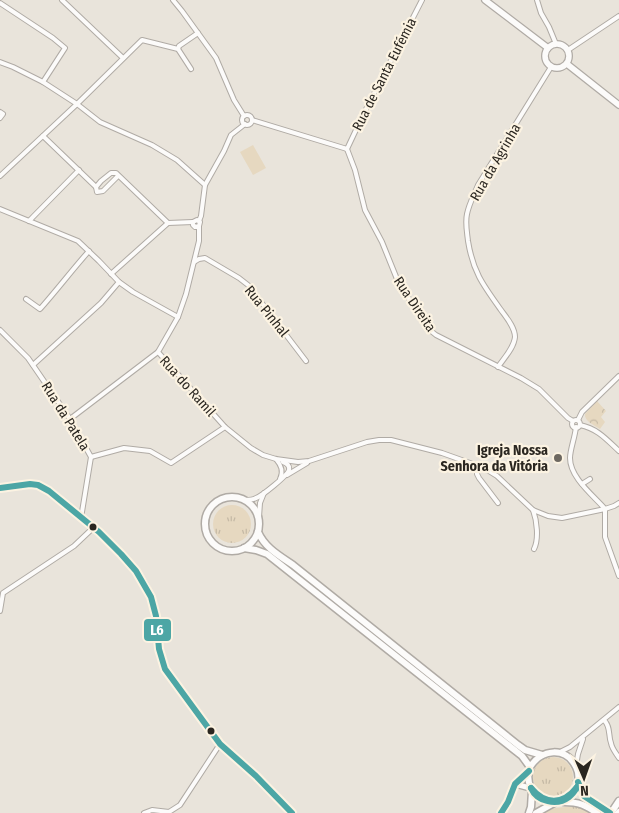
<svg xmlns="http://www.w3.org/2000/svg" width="619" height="813" font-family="'Fira Sans Condensed',sans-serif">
	<defs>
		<pattern id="grass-tufts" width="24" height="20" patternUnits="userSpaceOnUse" patternTransform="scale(1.25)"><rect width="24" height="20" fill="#e6d8c0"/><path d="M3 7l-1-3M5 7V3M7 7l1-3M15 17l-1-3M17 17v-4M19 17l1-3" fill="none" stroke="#c5b9a5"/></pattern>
		<pattern id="park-crowns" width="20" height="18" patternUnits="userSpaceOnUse" patternTransform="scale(1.25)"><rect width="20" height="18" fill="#e6d8c0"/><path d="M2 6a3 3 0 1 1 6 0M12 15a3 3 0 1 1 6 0" fill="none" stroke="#c5b9a5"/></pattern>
	</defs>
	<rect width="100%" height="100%" fill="#e9e4db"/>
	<g fill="url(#grass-tufts)">
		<circle cx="232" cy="524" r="19"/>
		<circle cx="553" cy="777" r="20"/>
		<polygon points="575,806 582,808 591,813 543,813 555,808"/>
	</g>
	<path fill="url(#park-crowns)" d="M597 401 606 411 601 417 605 422 600 429C594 425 584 421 585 414Z"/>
	<polygon fill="#e6d8c0" points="253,145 266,168 253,175 240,152"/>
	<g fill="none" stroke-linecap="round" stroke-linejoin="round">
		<g stroke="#b0aba5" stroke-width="6">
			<g id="minor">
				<polyline points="62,0 123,58"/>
				<polyline points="173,0 182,11 216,58 234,100 244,116"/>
				<polyline points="537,0 541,13 549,27 556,44"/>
				<polyline points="0,3 53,38 65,48 43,82"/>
				<polyline points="178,49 179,46 198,33"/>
				<polyline points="568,50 619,16"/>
				<polyline points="0,62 13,67 43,82 77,104 100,122 152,145 177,160 205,185"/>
				<polyline points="0,112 3,114 0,118"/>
				<circle cx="247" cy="120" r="5"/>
				<polyline points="252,120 347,149"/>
				<polyline points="43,136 96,187 101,181 111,173 116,173 168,223"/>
				<polyline points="347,149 355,170 365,210 382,242 399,284 431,331 436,335 521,378 539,389 568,418 573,421"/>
				<polyline points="347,149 363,115 422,0"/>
				<polyline points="0,176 77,104 142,40 178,49 191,69"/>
				<polyline points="96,187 97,192 103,191 118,176"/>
				<polyline points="0,209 78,241 99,261 119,282 133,292 178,317"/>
				<polyline points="29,221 79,170"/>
				<polyline points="199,221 201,216 205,185 224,151 231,135 245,124"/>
				<polyline points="199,226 195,227 193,225 193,222 197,220 200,222 199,226 199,241 186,294 178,317 158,352 225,427 251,448 263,455 276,459 298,462 309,461 367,442 379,440 391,440 442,453 484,468 497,476 533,510 548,516 562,518 605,509 614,506 619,503"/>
				<polyline points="194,262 199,259 205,258 239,278 248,285 306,361"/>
				<polyline points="111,274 168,223 193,222"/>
				<path d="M26 299 40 309C57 290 72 270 89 251"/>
				<polyline points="0,330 28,358 70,419 91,457 81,518"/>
				<polyline points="33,365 101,303 119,282"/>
				<path d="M498 367C504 358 514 348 515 337 515 327 506 317 501 310 483 285 473 272 468 241 467 232 465 223 467 214 469 204 474 195 478 185L551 67"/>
				<polyline points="70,419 158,352"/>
				<polyline points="578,420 582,412 619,376"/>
				<circle cx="576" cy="424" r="4"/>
				<path d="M580 425C598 429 606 439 619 451"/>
				<path d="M576 427C575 437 570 450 570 458 570 478 594 496 605 509"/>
				<polyline points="91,457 124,448 150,451 171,463 225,427"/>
				<path d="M276 459C281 465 284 471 280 479"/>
				<polyline points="477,465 477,474 479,478 498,503"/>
				<polyline points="287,475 307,463"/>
				<polyline points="582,484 590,479"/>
				<path d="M245 500C249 500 253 500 256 498 262 496 288 475 289 470 290 465 286 463 283 462"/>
				<polyline points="605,509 605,537 619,576"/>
				<path d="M533 510C537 521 539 539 534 549"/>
				<polyline points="259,517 260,503 264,493"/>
				<polyline points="0,611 3,593 74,546 93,528"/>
				<path d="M604 720C611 727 608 735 611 743 612 749 616 753 619 758"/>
				<polyline points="558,753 570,747 619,707"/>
				<polyline points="576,766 578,754 583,739"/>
				<polyline points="144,813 152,810 169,812 180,805 220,744"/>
			</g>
		</g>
		<g stroke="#b0aba5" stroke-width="8">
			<g id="tertiary">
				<polyline points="0,488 30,484 38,485 49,491 99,532 121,554 136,571 145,585 151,597 156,616 159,649 165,669 220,744 256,776 292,813"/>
				<polyline points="515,784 530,788"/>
				<polyline points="501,813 508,802 515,784 529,771"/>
			</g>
		</g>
		<g stroke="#b0aba5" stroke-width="8">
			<g id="secondary">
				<polyline points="485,0 548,48"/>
				<circle cx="557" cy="56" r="12"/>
				<polyline points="567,64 619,105"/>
			</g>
		</g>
		<g stroke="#b0aba5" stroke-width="9">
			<g id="primary">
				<circle cx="232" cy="524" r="27"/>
				<path d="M258 532C265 548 280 556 293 565L518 745 525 750 542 755"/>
				<path d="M244 548 256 550 267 554 522 756 530 767C519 801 565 813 577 786 579 780 579 773 576 767 566 746 541 749 530 767"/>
				<polyline points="578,782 584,796 610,813"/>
				<path d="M564 802C579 802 585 805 597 813"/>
				<polyline points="529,813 531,807 532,791"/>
				<polyline points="536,813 554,803"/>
				<polyline points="611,813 619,801"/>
				<polyline points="618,813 619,812"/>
			</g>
		</g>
		<use href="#minor" stroke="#fcfbfa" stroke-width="4"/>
		<use href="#tertiary" stroke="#fcfbfa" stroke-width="5"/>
		<use href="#secondary" stroke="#fcfbfa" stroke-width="5.5"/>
		<use href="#primary" stroke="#fcfbfa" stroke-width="6"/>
		<g stroke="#fcf3e2" stroke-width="10">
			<g id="bus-1">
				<polyline points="0,488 30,484 38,485 49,491 99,532 121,554 136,571 151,597 156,616 159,649 165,669 220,744 256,776 292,813"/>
				<polyline points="578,782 584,796 610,813"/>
				<path d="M531 788C545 805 563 805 577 787"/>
				<path d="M531 788C537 802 557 806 569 797 573 794 575 791 577 787"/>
				<polyline points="501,813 508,802 515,784 529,771"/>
			</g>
		</g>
		<use href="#bus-1" stroke="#4ca6a5" stroke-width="6"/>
	</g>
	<circle fill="#6d6861" stroke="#fcf3e2" stroke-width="2" cx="558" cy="458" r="5"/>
	<g fill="#2a2620" stroke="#fcf3e2" stroke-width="2">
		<circle cx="93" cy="527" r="4.5"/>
		<circle cx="211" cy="731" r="4.5"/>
	</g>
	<g text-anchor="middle" stroke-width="4.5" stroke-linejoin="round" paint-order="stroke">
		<g font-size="14" fill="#2a2620" stroke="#fcf3e2">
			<text transform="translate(384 74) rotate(-63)" y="5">Rua de Santa Eufémia</text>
			<text transform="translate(495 162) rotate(-60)" y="5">Rua da Agrinha</text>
			<text transform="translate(415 304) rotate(56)" y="5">Rua Direita</text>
			<text transform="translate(267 311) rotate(51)" y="5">Rua Pinhal</text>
			<text transform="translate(188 386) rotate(48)" y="5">Rua do Ramil</text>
			<text transform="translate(66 416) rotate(58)" y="5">Rua da Patela</text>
		</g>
		<g font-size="14" font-weight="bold" fill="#2a2620" stroke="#fcf3e2" text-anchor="end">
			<text x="548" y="455">Igreja Nossa<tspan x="548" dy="16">Senhora da Vitória</tspan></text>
		</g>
	</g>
	<rect stroke="#fcf3e2" stroke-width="2" x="143" y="618" width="29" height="24" rx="5" fill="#4ca6a5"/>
	<g font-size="14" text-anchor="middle" font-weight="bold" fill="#fff">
		<text x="157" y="635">L6</text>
	</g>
	<g transform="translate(584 778) rotate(178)" stroke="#fcf3e2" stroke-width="4" paint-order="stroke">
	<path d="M0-4L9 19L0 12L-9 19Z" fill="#2a2620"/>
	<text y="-8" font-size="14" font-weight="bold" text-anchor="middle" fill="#2a2620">N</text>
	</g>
</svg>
